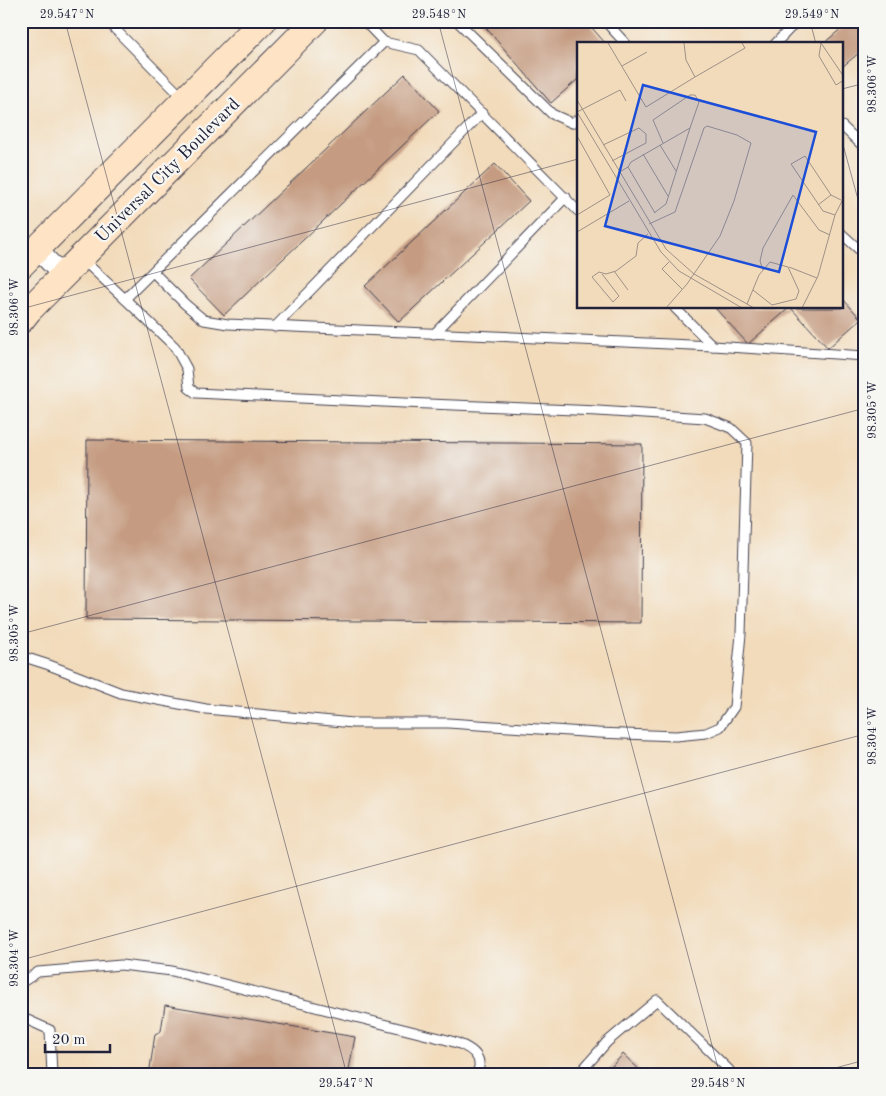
<svg xmlns="http://www.w3.org/2000/svg" width="886" height="1096" font-family="'Old Standard TT',serif">
	<rect width="100%" height="100%" fill="#f6f6f2"/>
	<filter id="ink" filterUnits="userSpaceOnUse"><feTurbulence type="fractalNoise" baseFrequency=".02" numOctaves="2"/><feDisplacementMap in="SourceGraphic" scale="10" xChannelSelector="R" yChannelSelector="G"/><feConvolveMatrix kernelMatrix="1 2 1 2 8 2 1 2 1" color-interpolation-filters="sRGB"/></filter>
	<filter id="wash" filterUnits="userSpaceOnUse"><feTurbulence type="fractalNoise" baseFrequency=".0096" numOctaves="4" result="noise"/><feDisplacementMap in="SourceGraphic" scale="20" xChannelSelector="R" yChannelSelector="G"/><feGaussianBlur stdDeviation="1.12" result="paint"/><feColorMatrix in="noise" values="0 0 0 0 0 0 0 0 0 0 0 0 0 0 0 0 0 1.4 0 .05"/><feComposite in="paint" operator="in"/></filter>
	<g filter="url(#wash)">
		<rect width="100%" height="100%" fill="#f2dbbb"/>
		<g id="blocks">
			<g fill="#c59b81">
				<polygon points="480,21 586,21 606,44 578,44 578,79 551,103"/>
				<polygon points="850,21 865,21 865,48 842,67 842,44 823,44"/>
				<polygon points="405,74 439,111 224,315 189,279"/>
				<polygon points="495,164 529,201 399,322 365,286"/>
				<polygon points="842,298 861,319 828,348 791,308 842,308"/>
				<polygon points="715,308 789,308 748,344"/>
				<polygon points="87,440 642,444 641,623 86,619"/>
				<polygon points="165,1005 355,1037 348,1075 149,1075 155,1034 161,1031"/>
				<polygon points="623,1054 645,1075 604,1075"/>
			</g>
		</g>
	</g>
	<g filter="url(#ink)">
		<use href="#blocks" fill-opacity="0" stroke="#413e4e" stroke-width="1"/>
		<g fill="none" stroke-linecap="round" stroke-linejoin="round">
			<g stroke="#413e4e" stroke-width="11">
				<g id="lane">
					<polyline points="107,21 183,98"/>
					<polyline points="457,21 552,114 572,123 578,119"/>
					<polyline points="605,21 626,44"/>
					<polyline points="384,42 419,50 578,211"/>
					<polyline points="775,44 797,21"/>
					<polyline points="842,126 865,148"/>
					<polyline points="842,234 865,255"/>
					<polyline points="153,272 185,304 204,320 228,324 713,346 675,308"/>
					<polyline points="125,299 384,42 364,21"/>
					<polyline points="275,327 482,113"/>
					<polyline points="434,334 566,197"/>
					<polyline points="713,346 865,356"/>
					<polyline points="21,656 49,665 121,693 206,709 353,723 448,723 598,733 676,736 706,733 720,727 734,707 741,634 747,443 731,428 705,418 598,411 404,403 196,393 189,388 187,369 175,347 125,299 83,260"/>
					<path d="M21 983 38 972 121 965 172 971 427 1035C443 1039 482 1045 479 1067 479 1068 476 1074 476 1075"/>
					<polyline points="21,1017 50,1030 52,1075"/>
					<polyline points="578,1075 607,1042 657,1000 729,1070 726,1075"/>
				</g>
			</g>
			<g stroke="#413e4e" stroke-width="21">
				<polyline id="street" points="37,249 63,276"/>
			</g>
			<g stroke="#413e4e" stroke-width="28">
				<g id="secondary">
					<polyline points="21,265 263,21"/>
					<polyline points="21,320 29,310 315,21"/>
				</g>
			</g>
			<use href="#lane" stroke="#fff" stroke-width="9"/>
			<use href="#street" stroke="#fff" stroke-width="19"/>
			<use href="#secondary" stroke="#fee4c5" stroke-width="26"/>
		</g>
	</g>
	<path fill="none" stroke="#22223b" stroke-width="1" stroke-opacity="0.45" d="M65 21 347 1075M438 21 720 1075M810 21 816 44M842 89 865 83M842 141 865 225M21 309 578 159M21 634 865 408M21 960 865 734M809 1075 865 1060"/>
	<g text-anchor="middle" stroke-width="4.5" stroke-linejoin="round" paint-order="stroke">
		<g font-size="18" fill="#22223b" stroke="#f6f6f2">
			<text transform="translate(167 170) rotate(-45)" y="6">Universal City Boulevard</text>
		</g>
	</g>
	<g transform="translate(577 42)">
		<rect width="266" height="266" fill="#f2dbbb"/>
		<path fill="none" stroke="#9f9188" stroke-width="1" d="M31 1 69 65 118 35 109 18 107 1M244 1 242 14 259 43 267 38M244 1 267 35M45 24 70 10M118 35 168 6 165 1M0 58 89 207 117 232 177 266M0 70 84 210 102 229 165 266M0 70 43 48 49 59M0 94 33 153 0 173M86 101 76 78 113 53H118L122 60 113 86M26 103 62 86 69 92V101L35 119M83 103 99 129M66 112 91 154M51 125 54 120 113 86 89 162 77 171M41 131 51 125 78 171M254 153 228 114 214 122 246 169 258 173M241 163 254 153 264 158M72 182 98 170 127 86 130 84 160 93 174 101 157 159 143 194 110 242 89 266M0 190 52 159M92 220 85 227 105 247M212 225 240 236M186 228 183 219 186 206 216 153 242 188 253 193M37 229 51 248M25 232 42 254 36 260 15 235 22 230 29 232 39 229 59 214 61 201 71 192M170 262 182 233 193 220 211 225 222 249 219 257 195 263 176 248M225 266 241 234 258 173 267 155"/>
		<path fill="#1d4ed8" fill-opacity="0.15" stroke="#1d4ed8" stroke-width="2.5" d="M66 43 239 90 202 230 28 184Z"/>
		<rect width="266" height="266" fill="none" stroke="#22223b" stroke-width="2.5"/>
	</g>
	<rect width="886" height="1096" fill="none" stroke="#f6f6f2" stroke-width="55"/>
	<path d="M45 1044v8h65v-8" fill="none" stroke="#22223b" stroke-width="2.5"/>
	<text x="52" y="1044" font-size="15" fill="#22223b" stroke="#f6f6f2" stroke-width="4" paint-order="stroke">20 m</text>
	<rect x="28" y="28" width="830" height="1040" fill="none" stroke="#22223b" stroke-width="2"/>
	<g font-size="12" text-anchor="middle" fill="#22223b">
		<text x="67" y="18">29.547°N</text>
		<text x="439" y="18">29.548°N</text>
		<text x="812" y="18">29.549°N</text>
		<text transform="translate(872 84) rotate(-90)" y="4">98.306°W</text>
		<text transform="translate(14 307) rotate(-90)" y="4">98.306°W</text>
		<text transform="translate(872 410) rotate(-90)" y="4">98.305°W</text>
		<text transform="translate(14 633) rotate(-90)" y="4">98.305°W</text>
		<text transform="translate(872 736) rotate(-90)" y="4">98.304°W</text>
		<text transform="translate(14 958) rotate(-90)" y="4">98.304°W</text>
		<text x="346" y="1087">29.547°N</text>
		<text x="718" y="1087">29.548°N</text>
	</g>
</svg>
